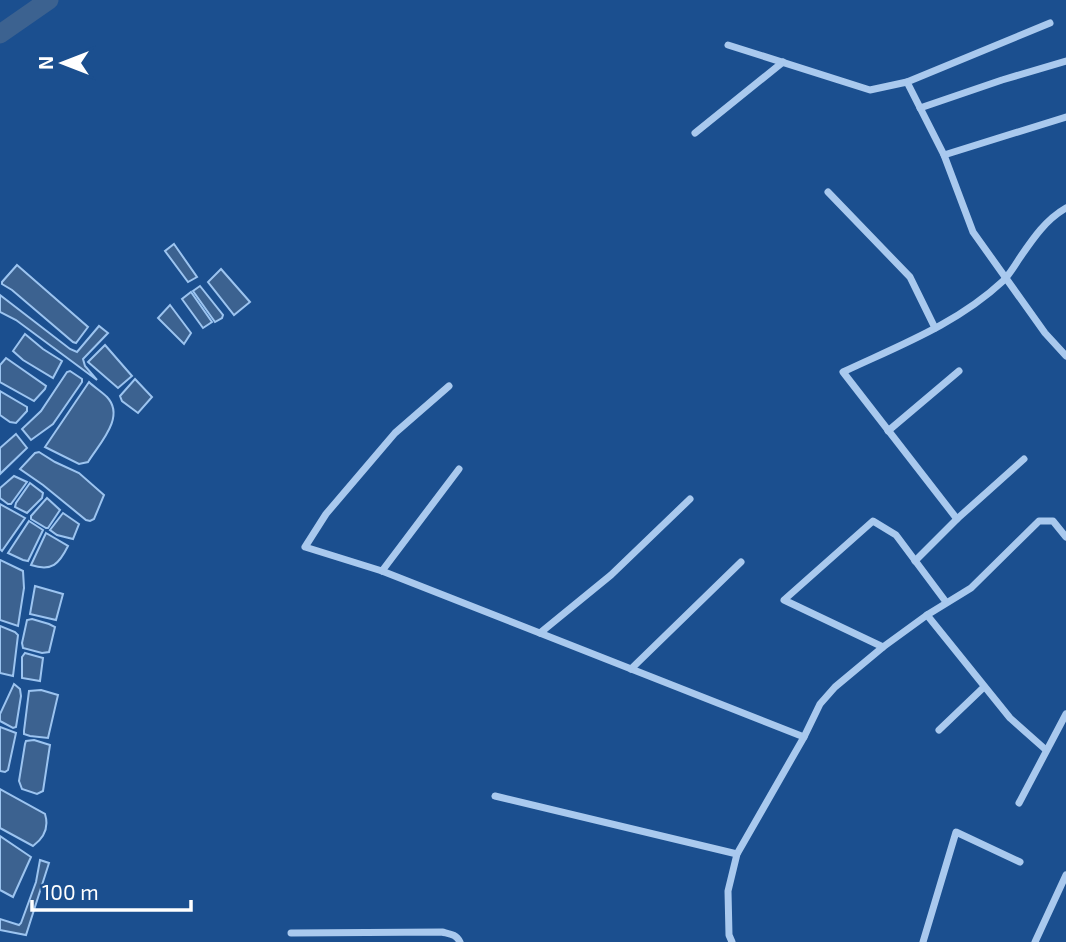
<svg xmlns="http://www.w3.org/2000/svg" width="1066" height="942" font-family="'Exo 2',sans-serif">
	<rect width="100%" height="100%" fill="#1b4f8f"/>
	<g fill="#3c6290" stroke="#9cc4f0" stroke-width="2">
		<polygon points="174,244 197,277 188,282 165,251"/>
		<polygon points="17,265 88,327 76,343 73,342 12,290 2,284 2,282"/>
		<polygon points="221,269 250,302 234,315 208,282"/>
		<polygon points="200,286 223,315 222,318 215,322 193,291"/>
		<polygon points="191,292 212,322 203,328 182,299"/>
		<polygon points="0,295 70,349 77,352 99,326 108,333 83,359 85,366 97,380 16,320 0,312"/>
		<polygon points="170,305 191,333 184,344 158,318"/>
		<polygon points="25,334 43,349 62,361 53,378 23,360 13,351"/>
		<polygon points="105,345 132,376 118,388 88,362"/>
		<polygon points="6,358 46,386 45,389 34,401 0,382 0,365"/>
		<polygon points="70,371 82,379 82,382 53,424 31,440 22,429 41,411 67,372"/>
		<polygon points="135,379 152,397 138,413 122,401 120,396"/>
		<path d="M89 382C94 387 102 392 107 397 126 417 99 444 88 462L79 464 45 447Z"/>
		<polygon points="0,391 27,407 27,411 16,423 10,422 0,415"/>
		<polygon points="16,434 27,448 0,474 0,448"/>
		<polygon points="39,452 55,462 79,473 104,495 94,519 90,521 86,520 43,485 20,469 35,453"/>
		<polygon points="14,476 27,482 11,504 8,504 0,498 0,488"/>
		<polygon points="30,483 43,493 42,498 27,513 15,507 16,503"/>
		<polygon points="47,498 60,510 48,528 46,528 31,519 31,516"/>
		<polygon points="0,504 25,518 2,551 0,549"/>
		<polygon points="63,513 79,524 73,539 57,535 50,530"/>
		<polygon points="29,521 43,530 28,561 23,560 8,553"/>
		<path d="M46 533 68 546C59 564 52 572 31 565Z"/>
		<polygon points="0,560 23,571 24,588 18,626 0,620"/>
		<polygon points="35,586 63,594 56,620 30,614"/>
		<polygon points="32,619 49,624 55,627 49,652 42,653 23,648 22,643 27,620"/>
		<polygon points="0,626 15,632 18,635 13,676 0,673"/>
		<polygon points="25,653 43,658 40,681 22,678 22,657"/>
		<polygon points="14,684 20,689 21,696 16,727 13,728 0,721 0,714"/>
		<polygon points="41,690 58,695 48,738 30,736 24,734 24,731 29,691"/>
		<polygon points="0,727 16,733 8,770 5,772 0,771"/>
		<polygon points="34,740 50,745 43,791 37,794 22,789 19,781 25,744 26,741"/>
		<path d="M0 789 45 814C49 827 44 838 33 846L0 828Z"/>
		<polygon points="0,836 31,857 13,897 0,890"/>
		<polygon points="40,860 49,863 26,935 0,930 0,919 19,925 21,923 36,882"/>
	</g>
	<g fill="none" stroke-linecap="round" stroke-linejoin="round">
		<polyline stroke="#3c6290" stroke-width="19" points="0,34 49,0"/>
		<g stroke="#a9c9ee" stroke-width="7">
			<polyline points="1050,23 907,82 944,155 973,232 1045,333 1066,356"/>
			<polyline points="728,45 870,90 907,82"/>
			<polyline points="920,108 1002,80 1066,61"/>
			<polyline points="695,133 783,62"/>
			<polyline points="944,155 1066,117"/>
			<polyline points="828,192 910,277 935,328"/>
			<polyline points="449,386 395,433 326,514 305,547 382,571 804,737"/>
			<polyline points="888,431 959,371"/>
			<path d="M957 519 843 372C898 346 957 324 1003 281 1009 275 1014 267 1019 259 1032 240 1045 220 1066 208"/>
			<polyline points="915,561 957,519 1024,459"/>
			<polyline points="382,571 459,469"/>
			<polyline points="540,633 611,575 690,499"/>
			<polyline points="883,647 784,600 873,521 896,535 946,602"/>
			<polyline points="631,669 741,562"/>
			<polyline points="939,730 984,687"/>
			<polyline points="1046,750 1010,718 927,615 971,588 1039,521 1053,521 1066,537"/>
			<polyline points="495,796 737,854"/>
			<polyline points="1019,803 1066,714"/>
			<path d="M291 933 442 932C450 934 456 934 460 942"/>
			<polyline points="732,942 729,935 728,891 737,854 804,737 820,704 835,687 883,647 927,615"/>
			<polyline points="923,942 956,832 1020,862"/>
			<polyline points="1035,942 1066,875"/>
		</g>
	</g>
	<g transform="translate(63 63) rotate(270)" stroke="#1b4f8f" stroke-width="5" paint-order="stroke">
	<path d="M0-5L12 26L0 18L-12 26Z" fill="#ffffff"/>
	<text y="-10" font-size="19" font-weight="bold" text-anchor="middle" fill="#ffffff">N</text>
	</g>
	<path d="M32 900v10h159v-10" fill="none" stroke="#ffffff" stroke-width="3.5"/>
	<text x="42" y="900" font-size="21" fill="#ffffff" stroke="#1b4f8f" stroke-width="5" paint-order="stroke">100 m</text>
</svg>
